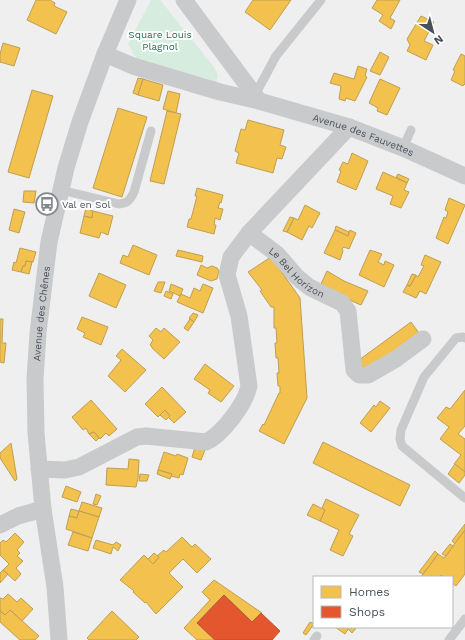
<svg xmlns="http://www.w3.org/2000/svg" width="465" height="640" font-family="'Work Sans',sans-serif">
	<rect width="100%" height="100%" fill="#efefef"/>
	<polygon fill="#d5ecdf" points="151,0 160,0 214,67 218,75 216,83 137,59 128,44"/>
	<g fill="#f2c14e" stroke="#bf9f51">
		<polygon points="36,0 50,0 55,3 54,6 67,12 56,34 27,20"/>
		<polygon points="253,0 291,0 270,30 245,12"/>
		<polygon points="377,0 400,0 390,18 395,21 391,29 379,21 383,15 372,8"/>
		<polygon points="421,16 434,22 424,41 433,45 426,60 407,51 410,45 407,39"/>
		<polygon points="3,43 20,48 14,66 0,62 0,54"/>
		<polygon points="380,52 389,57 380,75 370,71"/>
		<polygon points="461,54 465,56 465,85 464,84 463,86 451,80 455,71 453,70"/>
		<polygon points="358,66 367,69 365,76 367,77 355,101 346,98 345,101 339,99 341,86 330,83 334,73 354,79"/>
		<polygon points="138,78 143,79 138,95 133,93"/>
		<polygon points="143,79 163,85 159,101 138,95"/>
		<polygon points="380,79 400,88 387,115 377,111 378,108 369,103"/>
		<polygon points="32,90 53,96 29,178 8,172"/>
		<polygon points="168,91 180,94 176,113 163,109"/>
		<polygon points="118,108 147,117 122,197 93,188"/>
		<polygon points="167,111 181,114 164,184 150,181"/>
		<polygon points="248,120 284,130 280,145 286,147 282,159 277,158 273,173 236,163 239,153 235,151 241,129 245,130"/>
		<polygon points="352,153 368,161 356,190 337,182 341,171 339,170 343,162 348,164"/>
		<polygon points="383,172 407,183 404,190 409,192 401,208 390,204 393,196 376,189"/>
		<polygon points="398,174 409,179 407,183 396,177"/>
		<polygon points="197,188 223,195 221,203 220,202 218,208 223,209 220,220 215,218 214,225 216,225 214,234 187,227 189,219 191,219 197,196 195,196"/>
		<polygon points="24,191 36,191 34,203 23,202"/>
		<polygon points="449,198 465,205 448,244 436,238 444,217 446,218 448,212 445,210"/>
		<polygon points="305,205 320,213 312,228 309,226 302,240 287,232 294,218 298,220"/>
		<polygon points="86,208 93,211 92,218 84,216"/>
		<polygon points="14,209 25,212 19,233 9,230"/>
		<polygon points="93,211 113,216 108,235 101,232 99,238 80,233 84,216 92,218"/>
		<polygon points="290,217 294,218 287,232 283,231"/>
		<polygon points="336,226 349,232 348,236 335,230"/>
		<polygon points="335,230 348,236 350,230 356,233 349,249 344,247 342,249 343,251 340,260 324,253"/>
		<polygon points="133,245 157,255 149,275 120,263 123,255 128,257"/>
		<polygon points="20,248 36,252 33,262 26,261 25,266 23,266 21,272 12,270 14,262 16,263"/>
		<polygon points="178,250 203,256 202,262 176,256"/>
		<polygon points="370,250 382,254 378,262 384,265 385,261 394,265 384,287 359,275"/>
		<polygon points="425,255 441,262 426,294 420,291 416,298 403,292 407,285 410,286 416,275 418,277 424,266 421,265"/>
		<polygon points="271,257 300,298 307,398 284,444 259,431 263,424 264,425 279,393 280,393 280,386 278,386 277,373 279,373 278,358 276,358 275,343 277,343 276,328 274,328 274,307 271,307 260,291 262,290 248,272"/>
		<polygon points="26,261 32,262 29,274 21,272 23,266 25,266"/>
		<polygon points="201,265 207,268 212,266 217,268 219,271 217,279 211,281 197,275"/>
		<polygon points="327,271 344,281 368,291 361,305 338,295 320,286"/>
		<polygon points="99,273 126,285 116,308 89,296"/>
		<polygon points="412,274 416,275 410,286 407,285"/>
		<polygon points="158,282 165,282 161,293 154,291"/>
		<polygon points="171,284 183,289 180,296 169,291"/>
		<polygon points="203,284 213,288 203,313 177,302 181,294 190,298 194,288 200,291"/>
		<polygon points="166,291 173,294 171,299 164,296"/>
		<polygon points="193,313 198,315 194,322 189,318"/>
		<polygon points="82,317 108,327 101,345 83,337 85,333 77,329"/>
		<polygon points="0,319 3,319 2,343 6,343 4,363 0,362"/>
		<polygon points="190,319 194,322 188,331 184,328"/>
		<polygon points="411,322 419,333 374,367 359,367 359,360"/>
		<polygon points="156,328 161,332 164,328 180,342 164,359 152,348 152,347 150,345 153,340 149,336"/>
		<polygon points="122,349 146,370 125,392 108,376 121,360 116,356"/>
		<polygon points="205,364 234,386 221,402 208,393 210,390 194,379"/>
		<polygon points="162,387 186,412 174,423 168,417 170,416 165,410 158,417 145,404"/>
		<polygon points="465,390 465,426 458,434 465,439 465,472 454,464 461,455 440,439 449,427 437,418 446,407 450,409"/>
		<polygon points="91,400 117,429 109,436 106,433 100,439 94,432 89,434 86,428 83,430 72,417"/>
		<polygon points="380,401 390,408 371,432 360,423 374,405 376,407"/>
		<polygon points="165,410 170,416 166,420 160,415"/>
		<polygon points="94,432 99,438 96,441 89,434"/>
		<polygon points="323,442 410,485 400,506 313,463"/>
		<polygon points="11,443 17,479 15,481 0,458 0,453"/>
		<polygon points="196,444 207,445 201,460 192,457"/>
		<polygon points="164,452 176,456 177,454 188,458 183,475 180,474 179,478 171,476 172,474 158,470"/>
		<polygon points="129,459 139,460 138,478 136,487 106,485 107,468 128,469"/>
		<polygon points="455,464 465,472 465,475 459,483 448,474"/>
		<polygon points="158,470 172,474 170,479 157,474"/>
		<polygon points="140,474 149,475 147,481 139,481"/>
		<polygon points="66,486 81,492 77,502 62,497"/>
		<polygon points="96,494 101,496 97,505 93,504"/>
		<polygon points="326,499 359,515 349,534 353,536 343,556 330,550 339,530 320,521 325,510 322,508"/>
		<polygon points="82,502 102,508 99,517 79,511"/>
		<polygon points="313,504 325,510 320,521 307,515"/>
		<polygon points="71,509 79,511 77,518 69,516"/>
		<polygon points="79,511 99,517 92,538 66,529 69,516 77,518"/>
		<polygon points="465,524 465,530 455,544 452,541"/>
		<polygon points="465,530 465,574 456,586 452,583 452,577 444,577 441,575 439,577 421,577 438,554 444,558"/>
		<polygon points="73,532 92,538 88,551 68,545"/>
		<polygon points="15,533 24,542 17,550 20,553 17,556 23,561 16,568 21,574 15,581 3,570 9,564 0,555 0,543 3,540 6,542"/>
		<polygon points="182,537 192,547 195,544 211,559 197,573 183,559 169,573 183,587 156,614 146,602 145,603 133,592 134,591 120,580 144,555 153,564 159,557 157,556 164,550 166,552"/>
		<polygon points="96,540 113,545 116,542 121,545 118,551 113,547 111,554 93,548"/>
		<polygon points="450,544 453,546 446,556 442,554"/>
		<polygon points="435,551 438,554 423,574 419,572"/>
		<polygon points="154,553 159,557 153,564 148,559"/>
		<polygon points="3,570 8,574 0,583 0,573"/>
		<polygon points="214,580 262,613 252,622 224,595 197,623 215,640 197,640 184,628 210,600 202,592"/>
		<polygon points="8,594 17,602 21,598 33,609 22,621 10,610 5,615 0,611 0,598 3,599"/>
		<polygon points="10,610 39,636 35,640 20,640 0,622 0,611 5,615"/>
		<polygon points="112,611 139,637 136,640 89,640 87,638"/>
		<polygon points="310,622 314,624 306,635 303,633"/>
		<polygon points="335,627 357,627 352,633 348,629 345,634"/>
	</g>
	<polygon fill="#e4572e" stroke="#b5553b" points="224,595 252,622 261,613 280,631 272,640 215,640 197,623"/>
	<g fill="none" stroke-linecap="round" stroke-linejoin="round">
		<g stroke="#c9cacc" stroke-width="9">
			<polyline points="255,95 276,56 321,0"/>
			<polyline points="403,148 411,130"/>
			<path d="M61 190 119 204C128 203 130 200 134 192L151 131"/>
			<polyline points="465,338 463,337 456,338 424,377 401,430 400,439 402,446 465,498"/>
			<polyline points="314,640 317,636"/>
			<polyline points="449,640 465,619"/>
		</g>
		<g stroke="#c9cacc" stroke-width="17">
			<polyline points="184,0 259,101"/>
			<path id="s1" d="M105 54 133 66 220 92 259 101 349 127 403 148 465 176"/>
			<path id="s2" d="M349 127 249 233 277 254 297 277 309 287 342 303 348 311 354 370 359 375H368L396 359 423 339"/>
			<path d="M39 469 65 470 79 467 137 437 146 436 206 442C223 434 245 404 249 386L239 316 227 275 231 257 249 233"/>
			<polyline points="0,525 18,516 43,509"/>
			<path id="s3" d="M59 640 55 587 43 509 36 433 35 379 38 333 49 242 66 168 80 122 105 54 128 0"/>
		</g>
	</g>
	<defs>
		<g id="bus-ring" transform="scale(1.15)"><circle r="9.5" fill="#fff" stroke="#82888e" stroke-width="1.5"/><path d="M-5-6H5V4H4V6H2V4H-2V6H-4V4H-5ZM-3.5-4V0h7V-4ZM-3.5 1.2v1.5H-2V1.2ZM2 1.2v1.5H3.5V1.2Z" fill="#82888e"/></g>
	</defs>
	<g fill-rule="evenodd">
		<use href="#bus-ring" x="47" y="204"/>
	</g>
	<g text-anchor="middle" stroke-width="4" stroke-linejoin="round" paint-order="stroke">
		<g font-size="10" fill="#1f734e" stroke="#fff">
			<text x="160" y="38">Square Louis<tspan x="160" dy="12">Plagnol</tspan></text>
		</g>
		<g font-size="10" fill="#485059" stroke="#fff">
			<text dy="4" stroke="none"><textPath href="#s1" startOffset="271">Avenue des Fauvettes</textPath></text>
			<text dy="4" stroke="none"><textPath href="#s2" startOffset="208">Le Bel Horizon</textPath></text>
			<text dy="4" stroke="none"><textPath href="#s3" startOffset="328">Avenue des Chênes</textPath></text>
		</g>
		<g font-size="10" fill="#485059" stroke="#fff" text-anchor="start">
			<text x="62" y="208">Val en Sol</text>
		</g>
	</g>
	<rect x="313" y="576" width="140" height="52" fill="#ffffff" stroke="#b6b9bd"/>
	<rect x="321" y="586" width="20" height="12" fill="#f2c14e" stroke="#b6b9bd"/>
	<text x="349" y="596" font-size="12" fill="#485059">Homes</text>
	<rect x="321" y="606" width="20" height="12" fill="#e4572e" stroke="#b6b9bd"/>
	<text x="349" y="616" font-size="12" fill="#485059">Shops</text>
	<g transform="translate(433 32) rotate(144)" stroke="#ffffff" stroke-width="3" paint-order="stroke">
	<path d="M0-3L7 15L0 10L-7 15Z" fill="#485059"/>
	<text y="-6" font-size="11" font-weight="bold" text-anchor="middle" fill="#485059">N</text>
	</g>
</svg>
